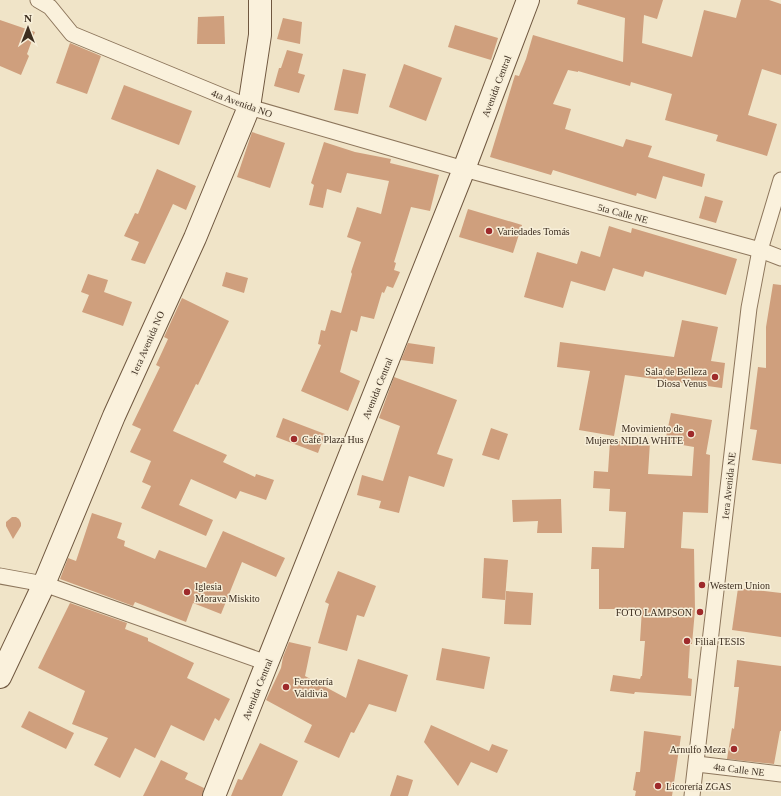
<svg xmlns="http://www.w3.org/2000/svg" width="781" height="796" font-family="'Times New Roman',serif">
	<rect width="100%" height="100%" fill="#f0e4c8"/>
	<g fill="#cf9f7d">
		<polygon points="578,0 663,0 657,19 644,15 642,43 692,57 704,10 736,18 741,0 769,0 781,4 781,75 762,69 748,115 777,124 767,156 716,141 718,135 665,120 672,94 631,82 630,86 578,71 578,72 568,70 553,104 571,109 565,129 623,147 626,139 652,146 648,157 705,174 702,187 663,176 656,199 637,193 636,196 553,170 551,175 490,157 515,75 519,76 526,59 533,35 623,62 625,18 577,4"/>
		<polygon points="224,16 225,44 197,44 198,17"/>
		<polygon points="283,18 302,22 300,44 277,39"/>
		<polygon points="0,20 35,32 27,54 29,56 21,75 0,66"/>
		<polygon points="455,25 498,38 491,60 448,47"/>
		<polygon points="70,43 101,56 87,94 56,83"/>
		<polygon points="287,50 303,54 298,73 305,75 299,93 274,86 279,68 281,68"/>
		<polygon points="404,64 442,78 426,121 389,107"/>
		<polygon points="343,69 366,74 358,114 334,110"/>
		<polygon points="124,85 192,111 179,145 111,119"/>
		<polygon points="252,132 285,143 270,188 237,177"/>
		<polygon points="324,142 355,152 391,159 390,163 439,175 430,211 411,207 394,262 396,263 394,270 400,272 393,288 387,286 384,293 382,292 374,319 361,316 357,332 351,330 340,372 360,381 348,411 301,391 321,345 318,344 321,330 325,331 331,310 341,313 352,274 351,272 361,242 347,237 357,207 381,214 389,181 347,173 341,193 327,189 323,208 309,205 314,185 311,183"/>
		<polygon points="157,169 196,186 186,210 173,204 145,264 131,260 139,242 124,236 135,213 138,214"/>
		<polygon points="705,196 723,201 716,223 699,218"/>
		<polygon points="468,209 522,225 513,253 459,237"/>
		<polygon points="609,226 631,233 632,228 737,259 726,295 645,271 643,277 613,268 605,291 571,281 563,308 524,297 537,252 577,264 581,251 600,257"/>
		<polygon points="226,272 248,278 244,293 222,286"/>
		<polygon points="88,274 108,280 104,292 132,302 123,326 82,312 89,295 81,292"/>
		<polygon points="773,284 781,285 781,464 752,460 757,430 750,429 758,367 766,368 766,327"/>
		<polygon points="182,298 229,321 198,385 196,384 173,431 227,455 223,462 255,477 256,474 274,480 266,500 240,491 236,499 191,479 179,505 213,520 206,536 141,508 151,486 142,482 151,461 130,452 141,429 132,425 160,367 156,365 168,339 164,337"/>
		<polygon points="682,320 718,327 711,361 725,363 722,388 625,375 614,436 579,430 590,371 557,367 560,342 674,357"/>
		<polygon points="408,343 435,347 433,364 401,360"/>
		<polygon points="394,377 457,400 437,454 453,459 444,487 409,476 399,513 379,508 381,501 357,495 362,475 383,481 400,426 379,418"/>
		<polygon points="671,413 712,420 706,454 710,455 708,513 683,512 681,548 694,549 695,610 692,644 690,644 688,678 692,679 691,696 635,692 634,694 610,691 613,675 640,679 641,676 642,676 645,641 640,641 642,609 599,609 599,569 591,569 592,547 624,548 626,512 609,511 610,489 593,488 594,471 608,472 610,441 650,442 648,474 692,476 694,447 665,442"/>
		<polygon points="283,418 325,434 318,453 276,437"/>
		<polygon points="491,428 508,434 499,460 482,455"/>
		<polygon points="561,499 562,533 537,533 538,521 513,522 512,500"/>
		<polygon points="92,513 122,523 117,538 125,541 124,546 155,559 159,550 206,568 223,531 285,558 276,577 242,562 221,614 193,603 186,622 135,602 133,606 60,579 68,558 76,561"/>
		<polygon points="12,517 16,517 19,519 21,523 21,526 13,539 6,526 6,522"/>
		<polygon points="484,558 508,560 505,600 482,598"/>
		<polygon points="338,571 376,586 364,617 357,615 347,651 318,643 329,604 325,602"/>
		<polygon points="738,588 781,593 781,637 732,630"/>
		<polygon points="506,591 533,593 531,625 504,624"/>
		<polygon points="70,603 127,623 125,629 148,638 148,641 194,663 187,678 230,699 219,721 215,718 204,741 171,725 155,758 135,748 120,778 94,765 108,738 72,724 85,691 38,668"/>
		<polygon points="289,642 311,647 305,676 346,698 358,659 408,675 396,712 369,704 354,733 351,732 339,758 304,742 312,725 266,700 281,668 283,657"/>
		<polygon points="442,648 490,657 484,689 436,680"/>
		<polygon points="737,660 781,666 781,731 780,731 774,764 727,759 732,728 734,729 739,687 734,687"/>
		<polygon points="29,711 74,733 66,749 21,727"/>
		<polygon points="431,725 489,751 492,744 508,750 497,773 471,762 458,786 424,742"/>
		<polygon points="644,731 681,736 672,796 635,796 636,791 633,790 636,772 640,772"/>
		<polygon points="260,743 298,761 282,796 231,796 238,779 242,780"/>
		<polygon points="161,760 188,773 185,779 204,788 202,796 143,796"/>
		<polygon points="397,775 413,780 408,796 390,796"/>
	</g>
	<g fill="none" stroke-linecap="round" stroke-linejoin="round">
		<g stroke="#8d765c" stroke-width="17">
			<g id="street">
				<polyline points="38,0 50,7 72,34 249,107 464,169 760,250 781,258"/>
				<polyline points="0,576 44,584 267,663"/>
				<polyline points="697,764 781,774"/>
				<polyline points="692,796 749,308 760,250 781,180"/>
			</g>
		</g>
		<g stroke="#6f573f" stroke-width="24">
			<g id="secondary">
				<polyline points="0,677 44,584 114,416 195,238 249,107 260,35 260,0"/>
				<polyline points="214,796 464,169 528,0"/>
			</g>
		</g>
		<use href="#street" stroke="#faf1dc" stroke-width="15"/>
		<use href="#secondary" stroke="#faf1dc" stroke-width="22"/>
	</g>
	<g fill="#9e2a2b" stroke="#f7eed8" stroke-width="1.5">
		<circle cx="489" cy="231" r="4"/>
		<circle cx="715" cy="377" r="4"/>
		<circle cx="691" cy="434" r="4"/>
		<circle cx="294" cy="439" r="4"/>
		<circle cx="702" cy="585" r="4"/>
		<circle cx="187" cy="592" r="4"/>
		<circle cx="700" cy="612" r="4"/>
		<circle cx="687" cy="641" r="4"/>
		<circle cx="286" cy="687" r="4"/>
		<circle cx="734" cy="749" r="4"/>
		<circle cx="658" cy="786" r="4"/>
	</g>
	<g text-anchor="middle" stroke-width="3" stroke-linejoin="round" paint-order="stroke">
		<g font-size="10" fill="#3d2e20" stroke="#f7eed8">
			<text transform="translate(496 86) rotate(-69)" y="4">Avenida Central</text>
			<text transform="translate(242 103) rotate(20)" y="4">4ta Avenida NO</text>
			<text transform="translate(623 213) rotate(15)" y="4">5ta Calle NE</text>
			<text transform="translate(147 343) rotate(-66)" y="4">1era Avenida NO</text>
			<text transform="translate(377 388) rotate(-68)" y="4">Avenida Central</text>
			<text transform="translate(728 486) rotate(-84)" y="4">1era Avenida NE</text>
			<text transform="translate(257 689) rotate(-68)" y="4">Avenida Central</text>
			<text transform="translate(739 769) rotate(7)" y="4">4ta Calle NE</text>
		</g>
		<g font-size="10" fill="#3d2e20" stroke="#f7eed8" text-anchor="start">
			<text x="497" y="235">Variedades Tomás</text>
			<text x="707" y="375" text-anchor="end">Sala de Belleza<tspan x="707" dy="12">Diosa Venus</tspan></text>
			<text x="683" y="432" text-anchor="end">Movimiento de<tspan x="683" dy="12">Mujeres NIDIA WHITE</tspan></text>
			<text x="302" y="443">Café Plaza Hus</text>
			<text x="710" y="589">Western Union</text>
			<text x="195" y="590">Iglesia<tspan x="195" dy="12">Morava Miskito</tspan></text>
			<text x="692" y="616" text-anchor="end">FOTO LAMPSON</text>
			<text x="695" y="645">Filial TESIS</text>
			<text x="294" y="685">Ferretería<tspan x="294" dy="12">Valdivia</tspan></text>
			<text x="726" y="753" text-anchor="end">Arnulfo Meza</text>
			<text x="666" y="790">Licorería ZGAS</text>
		</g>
	</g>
	<g transform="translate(28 28)" stroke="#f7eed8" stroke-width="3" paint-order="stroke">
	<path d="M0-3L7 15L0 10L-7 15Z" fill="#3d2e20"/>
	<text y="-6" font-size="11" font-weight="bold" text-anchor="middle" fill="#3d2e20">N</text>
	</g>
</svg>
